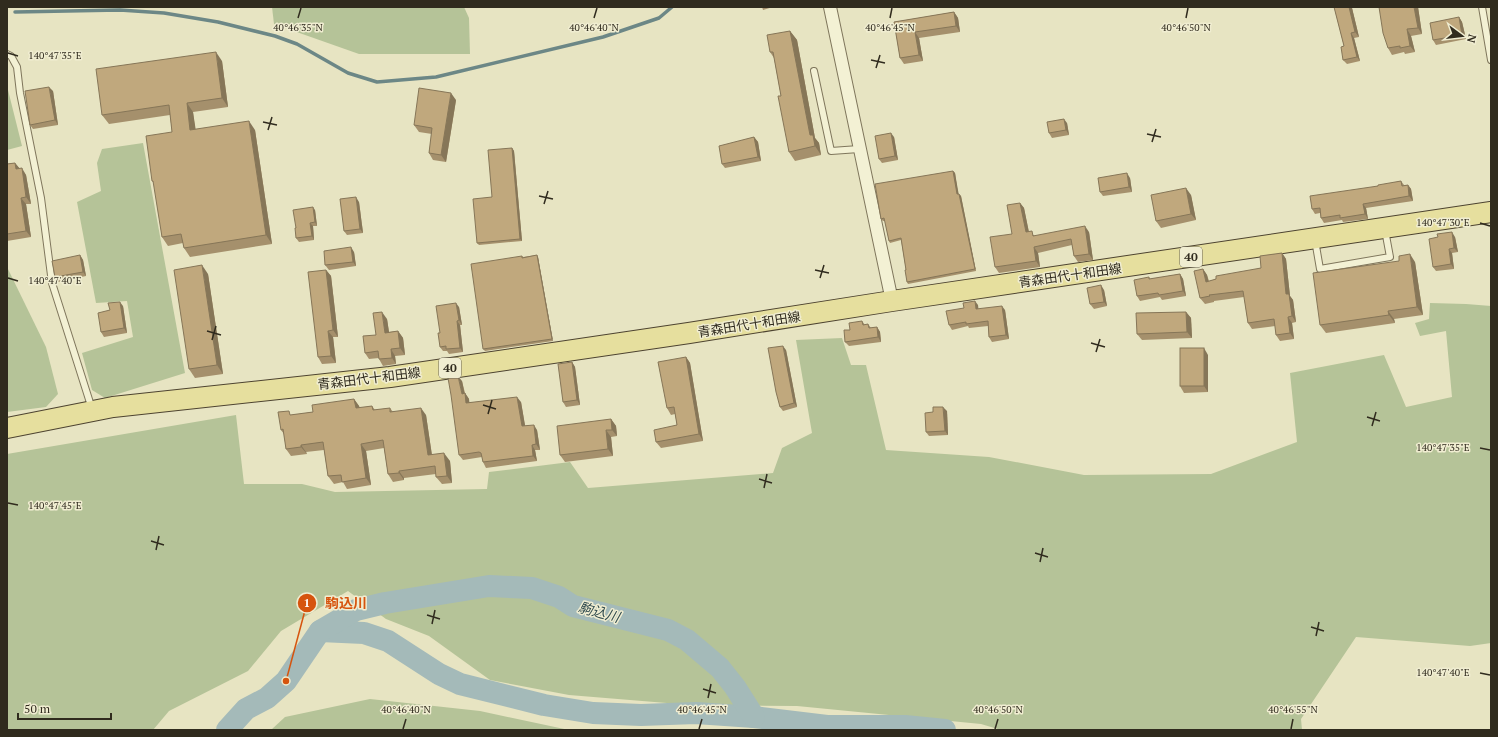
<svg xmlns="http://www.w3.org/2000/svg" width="1498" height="737" font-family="'PT Serif','Noto Sans JP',serif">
	<rect width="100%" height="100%" fill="#e7e4c2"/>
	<g fill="#b5c398">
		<polygon points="272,7 464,7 469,18 470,54 359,54 274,24"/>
		<polygon points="7,86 22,146 7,150"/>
		<polygon points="143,143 185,373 105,398 92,390 82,353 133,337 127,301 96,303 77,202 101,191 97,163 102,149"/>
		<polygon points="7,267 46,347 58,394 46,407 7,412"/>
		<polygon points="1430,303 1466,304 1491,306 1491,643 1470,646 1356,637 1301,719 1302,730 1001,730 981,724 797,706 691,705 569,695 490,680 429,636 386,619 348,591 281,631 248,671 169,711 153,730 7,730 7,454 236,415 244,484 302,484 335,492 487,489 489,472 570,462 588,488 773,473 782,448 812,433 796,340 842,338 851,365 866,365 886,450 989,457 1084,475 1211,474 1297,442 1290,373 1384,355 1406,407 1452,397 1446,331 1420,336 1415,323 1429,319"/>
		<polygon points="370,699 480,711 569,730 271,730 285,717"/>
	</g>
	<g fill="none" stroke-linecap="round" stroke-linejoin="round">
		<polyline stroke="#6c8786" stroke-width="3.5" points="15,12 120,10 164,13 218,22 275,36 297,44 348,73 377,82 436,77 603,37 659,18 672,7"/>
		<g stroke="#a4bab9" stroke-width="22">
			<polyline points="320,631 364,633 388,641 439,674 460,684 544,705 593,713 641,715 696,713 754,717 827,726 905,726 945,730"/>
			<polyline points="227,730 246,709 267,698 286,681 320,631 356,610 385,603 489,586 532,588 559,597 573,606 668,630 687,640 720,668 735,687 754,717"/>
		</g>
		<g stroke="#7f765c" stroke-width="8">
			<g id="service">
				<polyline points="1482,7 1491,60"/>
				<polyline points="7,54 11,56 17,67 20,93 41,198 52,283 92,409"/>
				<polyline points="814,71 831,151 859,149"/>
				<polyline points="1315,240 1320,269 1390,257 1385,230"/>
			</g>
		</g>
		<g stroke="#7f765c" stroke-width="14">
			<polyline id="minor" points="830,7 892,301"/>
		</g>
		<g stroke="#4d4330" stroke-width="22">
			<polyline id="primary" points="7,428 113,407 390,377 689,333 892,301 1491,212"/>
		</g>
		<use href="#service" stroke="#f3f1d4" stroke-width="6"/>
		<use href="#minor" stroke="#f3f1d4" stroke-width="12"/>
		<use href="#primary" stroke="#e6df9e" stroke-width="20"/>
	</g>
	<g fill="#a5906c">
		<polygon points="762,7 773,7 763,10"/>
		<polygon points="1334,7 1353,7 1352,8 1359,37 1354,38 1360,61 1347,64 1343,60 1344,46"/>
		<polygon points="1418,7 1422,34 1411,36 1415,52 1405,54 1404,52 1392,55 1388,48"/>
		<polygon points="954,12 958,18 960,32 919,38 923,61 904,64 900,58 894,22"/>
		<polygon points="1459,17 1462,22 1466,39 1436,45 1433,40"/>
		<polygon points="790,31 797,40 815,138 819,143 821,155 795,161 789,152 781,96 774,58 770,52"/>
		<polygon points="222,61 228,107 193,112 195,129 255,130 272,244 190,257 184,248 183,243 168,246 162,237 154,183 152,181 172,132 170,115 109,124 102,115"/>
		<polygon points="53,91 58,125 33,129 30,125"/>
		<polygon points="456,100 446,162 433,160 429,153 432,134 419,132 414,125"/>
		<polygon points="1067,123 1069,135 1052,138 1049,133"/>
		<polygon points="754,137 758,142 761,161 725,168 722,164"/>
		<polygon points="894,137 898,160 882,163 879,159"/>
		<polygon points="512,148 514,151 522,241 479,245 477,243 492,197"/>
		<polygon points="15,163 20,169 26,175 31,204 26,204 31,237 7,241 7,164"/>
		<polygon points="953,171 955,173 958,194 959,194 961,196 976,271 908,284 907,282 906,270 901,240 890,243 889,241 885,221 883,221 881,219"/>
		<polygon points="1130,178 1132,192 1103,196 1100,192"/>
		<polygon points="1401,181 1404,185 1408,185 1411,189 1413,201 1366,208 1368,219 1343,222 1342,220 1324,223 1321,218 1320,213 1315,214 1312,209 1378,186"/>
		<polygon points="1191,195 1196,220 1161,228 1156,221"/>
		<polygon points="359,202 363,233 347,235 344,231"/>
		<polygon points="1020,203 1024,208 1029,232 1035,236 1089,232 1093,260 1078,262 1074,256 1072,245 1038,253 1040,267 999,273 995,267 1012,234"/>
		<polygon points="315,210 317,226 313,226 314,240 299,242 296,238 296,228"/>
		<polygon points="1455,237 1458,252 1452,253 1454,269 1436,271 1433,267"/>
		<polygon points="354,252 356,266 329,270 325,265"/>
		<polygon points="1282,253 1286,259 1290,296 1293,300 1296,322 1292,323 1294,339 1280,341 1276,335 1275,326 1252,329 1248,323 1244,297 1214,301 1214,302 1205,304 1200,298 1203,269 1207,275 1209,281 1261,268"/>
		<polygon points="80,255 83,260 86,276 58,282 55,277"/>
		<polygon points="537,255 538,257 553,341 485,351 483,349 522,256 523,257"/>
		<polygon points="1415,262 1423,315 1394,319 1395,323 1326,333 1320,325"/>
		<polygon points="326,270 331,276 338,337 333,337 336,363 322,364 318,357"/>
		<polygon points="208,274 223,374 195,378 189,369"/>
		<polygon points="1180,274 1183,279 1186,296 1162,300 1160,297 1140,301 1137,296 1149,277 1150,279"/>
		<polygon points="1104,290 1107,306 1094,309 1090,304"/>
		<polygon points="978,305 978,309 1005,310 1009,339 992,342 989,337 988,326 969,328 968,326 952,330 949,325"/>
		<polygon points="123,306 127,333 104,337 101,332 110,310"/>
		<polygon points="459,307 462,325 460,325 463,352 449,354 447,351 443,351 440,347"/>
		<polygon points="1186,312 1191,318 1192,338 1142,340 1137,334"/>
		<polygon points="387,319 389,332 398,331 403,338 405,355 395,356 396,364 383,366 379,359 379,358 369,359 365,353"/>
		<polygon points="862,321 865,325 868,324 871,328 877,327 880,332 881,342 849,346 845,342 850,330"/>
		<polygon points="786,350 797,407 783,411 780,407"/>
		<polygon points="1208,355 1208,392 1184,393 1180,386"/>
		<polygon points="686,357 690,363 703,441 661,448 656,442 677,425 675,414 671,415 667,408"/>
		<polygon points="572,362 575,367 580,405 566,407 563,402"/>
		<polygon points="462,381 465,393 469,399 469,402 521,402 525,426 537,430 540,450 535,450 537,461 486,468 483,462 482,457 463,460 459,455"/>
		<polygon points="354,399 359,406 360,408 372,406 375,410 390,408 393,412 426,415 432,455 450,461 452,483 442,484 436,477 436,474 404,478 404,480 393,482 388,474 384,448 366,451 371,485 347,489 343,482 334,484 328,476 324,450 306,452 307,454 291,456 286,449 284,434 281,430 292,415 313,412"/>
		<polygon points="947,411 948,435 929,436 926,432"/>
		<polygon points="611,419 616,426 617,436 611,437 613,456 565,462 560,455"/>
	</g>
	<g fill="#867658">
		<polygon points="1349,7 1352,8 1359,37 1355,32"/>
		<polygon points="1414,7 1418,7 1422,34 1418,28"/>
		<polygon points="954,12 958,18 960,32 956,26"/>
		<polygon points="1459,17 1462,22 1466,39 1462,35"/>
		<polygon points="1407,29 1411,36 1415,52 1410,46"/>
		<polygon points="790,31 797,40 815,138 819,143 821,155 815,146 810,135"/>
		<polygon points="915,32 919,38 923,61 919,55"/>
		<polygon points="1351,33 1354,38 1360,61 1357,57"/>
		<polygon points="216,52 222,61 228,107 222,98"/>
		<polygon points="49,87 53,91 58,125 55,120"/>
		<polygon points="451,93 456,100 446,162 441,155"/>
		<polygon points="187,103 193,112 197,138 190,130"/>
		<polygon points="1064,119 1067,123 1069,135 1066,130"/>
		<polygon points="249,121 255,130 272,244 266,235"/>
		<polygon points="891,133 894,137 898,160 895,156"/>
		<polygon points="754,137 758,142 761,161 758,157"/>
		<polygon points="512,148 514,151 522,241 520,239"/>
		<polygon points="15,163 20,169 16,169"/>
		<polygon points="22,168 26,175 31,204 26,197"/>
		<polygon points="953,171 955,173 959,196 957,194"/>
		<polygon points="1127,173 1130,178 1132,192 1129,187"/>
		<polygon points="1408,185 1411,189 1413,201 1409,196"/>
		<polygon points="1186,188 1191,195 1196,220 1191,214"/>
		<polygon points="959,194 961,196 976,271 975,269"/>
		<polygon points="356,197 359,202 363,233 360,229"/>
		<polygon points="21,198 26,204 31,237 26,231"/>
		<polygon points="1020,203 1024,208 1030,238 1026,232"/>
		<polygon points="1363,204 1366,208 1368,219 1365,214"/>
		<polygon points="313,207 315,210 317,226 315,222"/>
		<polygon points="310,223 313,226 314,240 312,236"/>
		<polygon points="1085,226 1089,232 1093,260 1089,254"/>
		<polygon points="1452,232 1455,237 1458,252 1454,248"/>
		<polygon points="351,247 354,252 356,266 353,262"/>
		<polygon points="1034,247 1038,253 1040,267 1036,261"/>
		<polygon points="1449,249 1452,253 1454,269 1451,264"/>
		<polygon points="1282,253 1286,259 1290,296 1293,300 1296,322 1292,316 1286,294"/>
		<polygon points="1410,254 1415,262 1423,315 1417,307"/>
		<polygon points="80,255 83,260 86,276 83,272"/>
		<polygon points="537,255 538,257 553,341 552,339"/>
		<polygon points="202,265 208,274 223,374 217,365"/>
		<polygon points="1203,269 1207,275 1210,288 1206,282"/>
		<polygon points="326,270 331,276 338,337 333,330"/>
		<polygon points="1180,274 1183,279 1186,296 1183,291"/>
		<polygon points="1101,285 1104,290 1107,306 1104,302"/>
		<polygon points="975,301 978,305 979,314 976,309"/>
		<polygon points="120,302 123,306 127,333 124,328"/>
		<polygon points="456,303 459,307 462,325 459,320"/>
		<polygon points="1002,306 1005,310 1009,339 1006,335"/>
		<polygon points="1388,311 1394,319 1395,323 1389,315"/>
		<polygon points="382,312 387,319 390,339 385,333"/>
		<polygon points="1186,312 1191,318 1192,338 1187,332"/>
		<polygon points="1288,317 1292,323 1294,339 1290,333"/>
		<polygon points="457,321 460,325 463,352 460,348"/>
		<polygon points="877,327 880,332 881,342 878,337"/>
		<polygon points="328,331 333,337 336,363 331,356"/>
		<polygon points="398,331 403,338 405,355 400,348"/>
		<polygon points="783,346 786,350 797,407 794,403"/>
		<polygon points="1204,348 1208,355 1208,392 1204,386"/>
		<polygon points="391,349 395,356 396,364 392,358"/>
		<polygon points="686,357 690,363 703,441 699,434"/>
		<polygon points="572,362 575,367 580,405 577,400"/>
		<polygon points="458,376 462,381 465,396 465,393 469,399 470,408 466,403 462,394"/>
		<polygon points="517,397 521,402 526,431 522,426"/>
		<polygon points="354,399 359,406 361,416 356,408"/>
		<polygon points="943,407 947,411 948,435 945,431"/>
		<polygon points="421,408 426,415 433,463 428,455"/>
		<polygon points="611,419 616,426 617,436 612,430"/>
		<polygon points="534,425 537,430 540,450 536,444"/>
		<polygon points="606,430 611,437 613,456 608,449"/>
		<polygon points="361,444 366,451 371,485 366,478"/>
		<polygon points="301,445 306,452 307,454 301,447"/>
		<polygon points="532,445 535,450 537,461 533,456"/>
		<polygon points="444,453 450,461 452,483 447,476"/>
		<polygon points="399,471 404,478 404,480 399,473"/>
	</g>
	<g fill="#c0a87d" stroke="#867658">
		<polygon points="1334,7 1349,7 1355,32 1351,33 1357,57 1343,60 1341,47 1344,46"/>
		<polygon points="1379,7 1414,7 1418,28 1407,29 1410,46 1400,48 1400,46 1388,48 1383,33"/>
		<polygon points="954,12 956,26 915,32 919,55 900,58 894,22"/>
		<polygon points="1459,17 1462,35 1433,40 1430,23"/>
		<polygon points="790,31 810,135 813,135 815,146 789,152 778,96 781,96 773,52 770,52 767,35"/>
		<polygon points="216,52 222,98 187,103 190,130 249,121 266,235 184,248 181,234 162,237 153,181 152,181 146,136 172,132 169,105 102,115 96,69"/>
		<polygon points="49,87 55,120 30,125 25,91"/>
		<polygon points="419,88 451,93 441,155 429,153 432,128 414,125"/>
		<polygon points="1064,119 1066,130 1049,133 1047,122"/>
		<polygon points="891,133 895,156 879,159 875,136"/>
		<polygon points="754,137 758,157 722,164 719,146"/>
		<polygon points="512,148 520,239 477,243 473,199 492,197 488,150"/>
		<polygon points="15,163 16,169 22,168 26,197 21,198 26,231 7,234 7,164"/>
		<polygon points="953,171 957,194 959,194 975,269 907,282 905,270 906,270 901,238 889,241 884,218 881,219 875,184"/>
		<polygon points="1127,173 1129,187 1100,192 1098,178"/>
		<polygon points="1401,181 1402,186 1408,185 1409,196 1363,204 1365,214 1340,218 1340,215 1321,218 1320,208 1312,209 1310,196 1378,186 1378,185"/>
		<polygon points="1186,188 1191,214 1156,221 1151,195"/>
		<polygon points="356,197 360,229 344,231 340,199"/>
		<polygon points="1020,203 1026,232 1032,231 1033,236 1085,226 1089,254 1074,256 1071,239 1034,247 1036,261 995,267 990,237 1012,234 1007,205"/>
		<polygon points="313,207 315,222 310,223 312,236 296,238 295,228 296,228 293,210"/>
		<polygon points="1452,232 1454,248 1449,249 1451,264 1433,267 1429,239 1438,237 1437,234"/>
		<polygon points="351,247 353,262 325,265 324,251"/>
		<polygon points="1282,253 1286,294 1289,294 1292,316 1288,317 1290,333 1276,335 1274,319 1248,323 1243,291 1209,295 1210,296 1200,298 1194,271 1203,269 1206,282 1216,279 1216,276 1261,268 1260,256"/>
		<polygon points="1410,254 1417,307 1388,311 1389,315 1320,325 1313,273 1399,261 1399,256"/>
		<polygon points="80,255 83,272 55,277 52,261"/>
		<polygon points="537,255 552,339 483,349 471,264 522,256 522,258"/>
		<polygon points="202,265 217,365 189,369 174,270"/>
		<polygon points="326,270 333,330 328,331 331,356 318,357 308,272"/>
		<polygon points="1180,274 1183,291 1159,295 1158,293 1137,296 1134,280 1149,277 1149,279"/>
		<polygon points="1101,285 1104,302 1090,304 1087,288"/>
		<polygon points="975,301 976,309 1002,306 1006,335 989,337 988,321 966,324 966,322 949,325 946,311 964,308 963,303"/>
		<polygon points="120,302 124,328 101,332 98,313 110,310 108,303"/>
		<polygon points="456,303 459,320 457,321 460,348 446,349 446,346 440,347 438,333 440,333 436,306"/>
		<polygon points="382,312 385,333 398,331 400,348 391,349 392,358 379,359 378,351 365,353 363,336 376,335 373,313"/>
		<polygon points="1186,312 1187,332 1137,334 1136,313"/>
		<polygon points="862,321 863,325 868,324 869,328 877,327 878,337 845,342 844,330 850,330 849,323"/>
		<polygon points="783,346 794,403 780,407 776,392 768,348"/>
		<rect x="1180" y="348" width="24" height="38"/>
		<polygon points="686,357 699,434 656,442 654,430 677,425 674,407 667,408 658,362"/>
		<polygon points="572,362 577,400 563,402 558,364"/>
		<polygon points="458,376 462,394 465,393 466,403 517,397 522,426 534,425 536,444 532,445 533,456 483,462 481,453 479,452 459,455 451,395 448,378"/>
		<polygon points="354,399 356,408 372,406 373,410 390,408 390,412 421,408 428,455 444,453 447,476 436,477 435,466 399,471 399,473 388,474 383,440 361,444 366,478 342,482 341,475 328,476 323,442 301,445 301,447 286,449 283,429 281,430 278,412 289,411 290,415 313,412 312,405"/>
		<polygon points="933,407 943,407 945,431 926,432 925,413 933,412"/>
		<polygon points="611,419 612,430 606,430 608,449 560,455 557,426"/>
	</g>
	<path fill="none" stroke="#302b1e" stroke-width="1.5" d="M298 18 301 8M594 18 597 8M890 18 892 8M1186 18 1188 8M8 53 18 56M871 60 885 63M876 68 880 55M263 122 277 125M268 130 272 117M1147 134 1161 137M1152 142 1156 129M539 196 553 199M544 204 548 191M1480 223 1490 226M815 270 829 273M8 278 18 281M820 278 824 265M207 331 221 335M212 340 216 326M1091 343 1105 347M1096 352 1100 339M483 405 496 409M488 414 492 400M1367 417 1380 421M1372 426 1376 412M1480 448 1490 450M759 479 772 483M764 488 767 474M8 503 18 505M151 541 164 545M156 550 159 536M1035 553 1048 557M1040 562 1043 548M427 615 440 619M432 624 435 610M1311 627 1324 631M1316 636 1319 622M1480 673 1490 675M703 689 716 693M708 698 711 684M403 729 406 719M699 729 702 719M995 729 998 719M1291 729 1293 719"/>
	<g text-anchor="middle" stroke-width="3" stroke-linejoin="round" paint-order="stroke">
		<g fill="#f0edd1" stroke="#6a6554" stroke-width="1">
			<rect x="1180" y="247" width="22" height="20" rx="3"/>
			<rect x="439" y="358" width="22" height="20" rx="3"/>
		</g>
		<g font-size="12" font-weight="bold" fill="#302b1e">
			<text x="1191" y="261">40</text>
			<text x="450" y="372">40</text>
		</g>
		<g font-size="13" fill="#302b1e" stroke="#f0edd1">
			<text transform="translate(1070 275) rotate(-8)" y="5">青森田代十和田線</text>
			<text transform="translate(749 324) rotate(-9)" y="5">青森田代十和田線</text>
			<text transform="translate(369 378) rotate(-7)" y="5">青森田代十和田線</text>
		</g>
		<g font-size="14" font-style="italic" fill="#2f4a4e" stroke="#f0edd1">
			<text transform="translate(599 612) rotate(15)" y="5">駒込川</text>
		</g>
	</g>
	<g font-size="10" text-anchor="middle" fill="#302b1e" stroke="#f0edd1" stroke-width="3" stroke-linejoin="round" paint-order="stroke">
		<text x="298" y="31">40°46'35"N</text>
		<text x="594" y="31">40°46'40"N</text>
		<text x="890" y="31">40°46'45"N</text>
		<text x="1186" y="31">40°46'50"N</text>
		<text x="55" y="59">140°47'35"E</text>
		<text x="1443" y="226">140°47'30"E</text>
		<text x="55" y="284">140°47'40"E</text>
		<text x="1443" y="451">140°47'35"E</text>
		<text x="55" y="509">140°47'45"E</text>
		<text x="1443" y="676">140°47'40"E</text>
		<text x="406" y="713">40°46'40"N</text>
		<text x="702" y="713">40°46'45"N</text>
		<text x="998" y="713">40°46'50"N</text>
		<text x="1293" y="713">40°46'55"N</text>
	</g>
	<path fill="none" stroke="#d6540e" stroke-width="1.5" d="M286 681L307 603"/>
	<g fill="#d6540e" stroke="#f0edd1" stroke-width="1.5">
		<circle cx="286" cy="681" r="4"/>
		<circle cx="307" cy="603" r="10"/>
	</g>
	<g font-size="12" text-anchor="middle" font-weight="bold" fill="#fff">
		<text x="307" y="607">1</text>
	</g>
	<g font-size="14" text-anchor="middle" font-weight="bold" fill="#d6540e" stroke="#f0edd1" stroke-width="3" stroke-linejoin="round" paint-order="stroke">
		<text x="346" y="608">駒込川</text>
	</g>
	<rect width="1498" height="737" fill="none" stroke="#302b1e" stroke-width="16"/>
	<g transform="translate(1462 36) rotate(105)" stroke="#f0edd1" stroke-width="3" paint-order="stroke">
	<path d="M0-3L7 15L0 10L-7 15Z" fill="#302b1e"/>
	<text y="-6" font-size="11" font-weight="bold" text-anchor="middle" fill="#302b1e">N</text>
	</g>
	<path d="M18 713v6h93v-6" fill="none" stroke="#302b1e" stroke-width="2"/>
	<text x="24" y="713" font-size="12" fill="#302b1e" stroke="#f0edd1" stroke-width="3" paint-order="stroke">50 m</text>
</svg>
